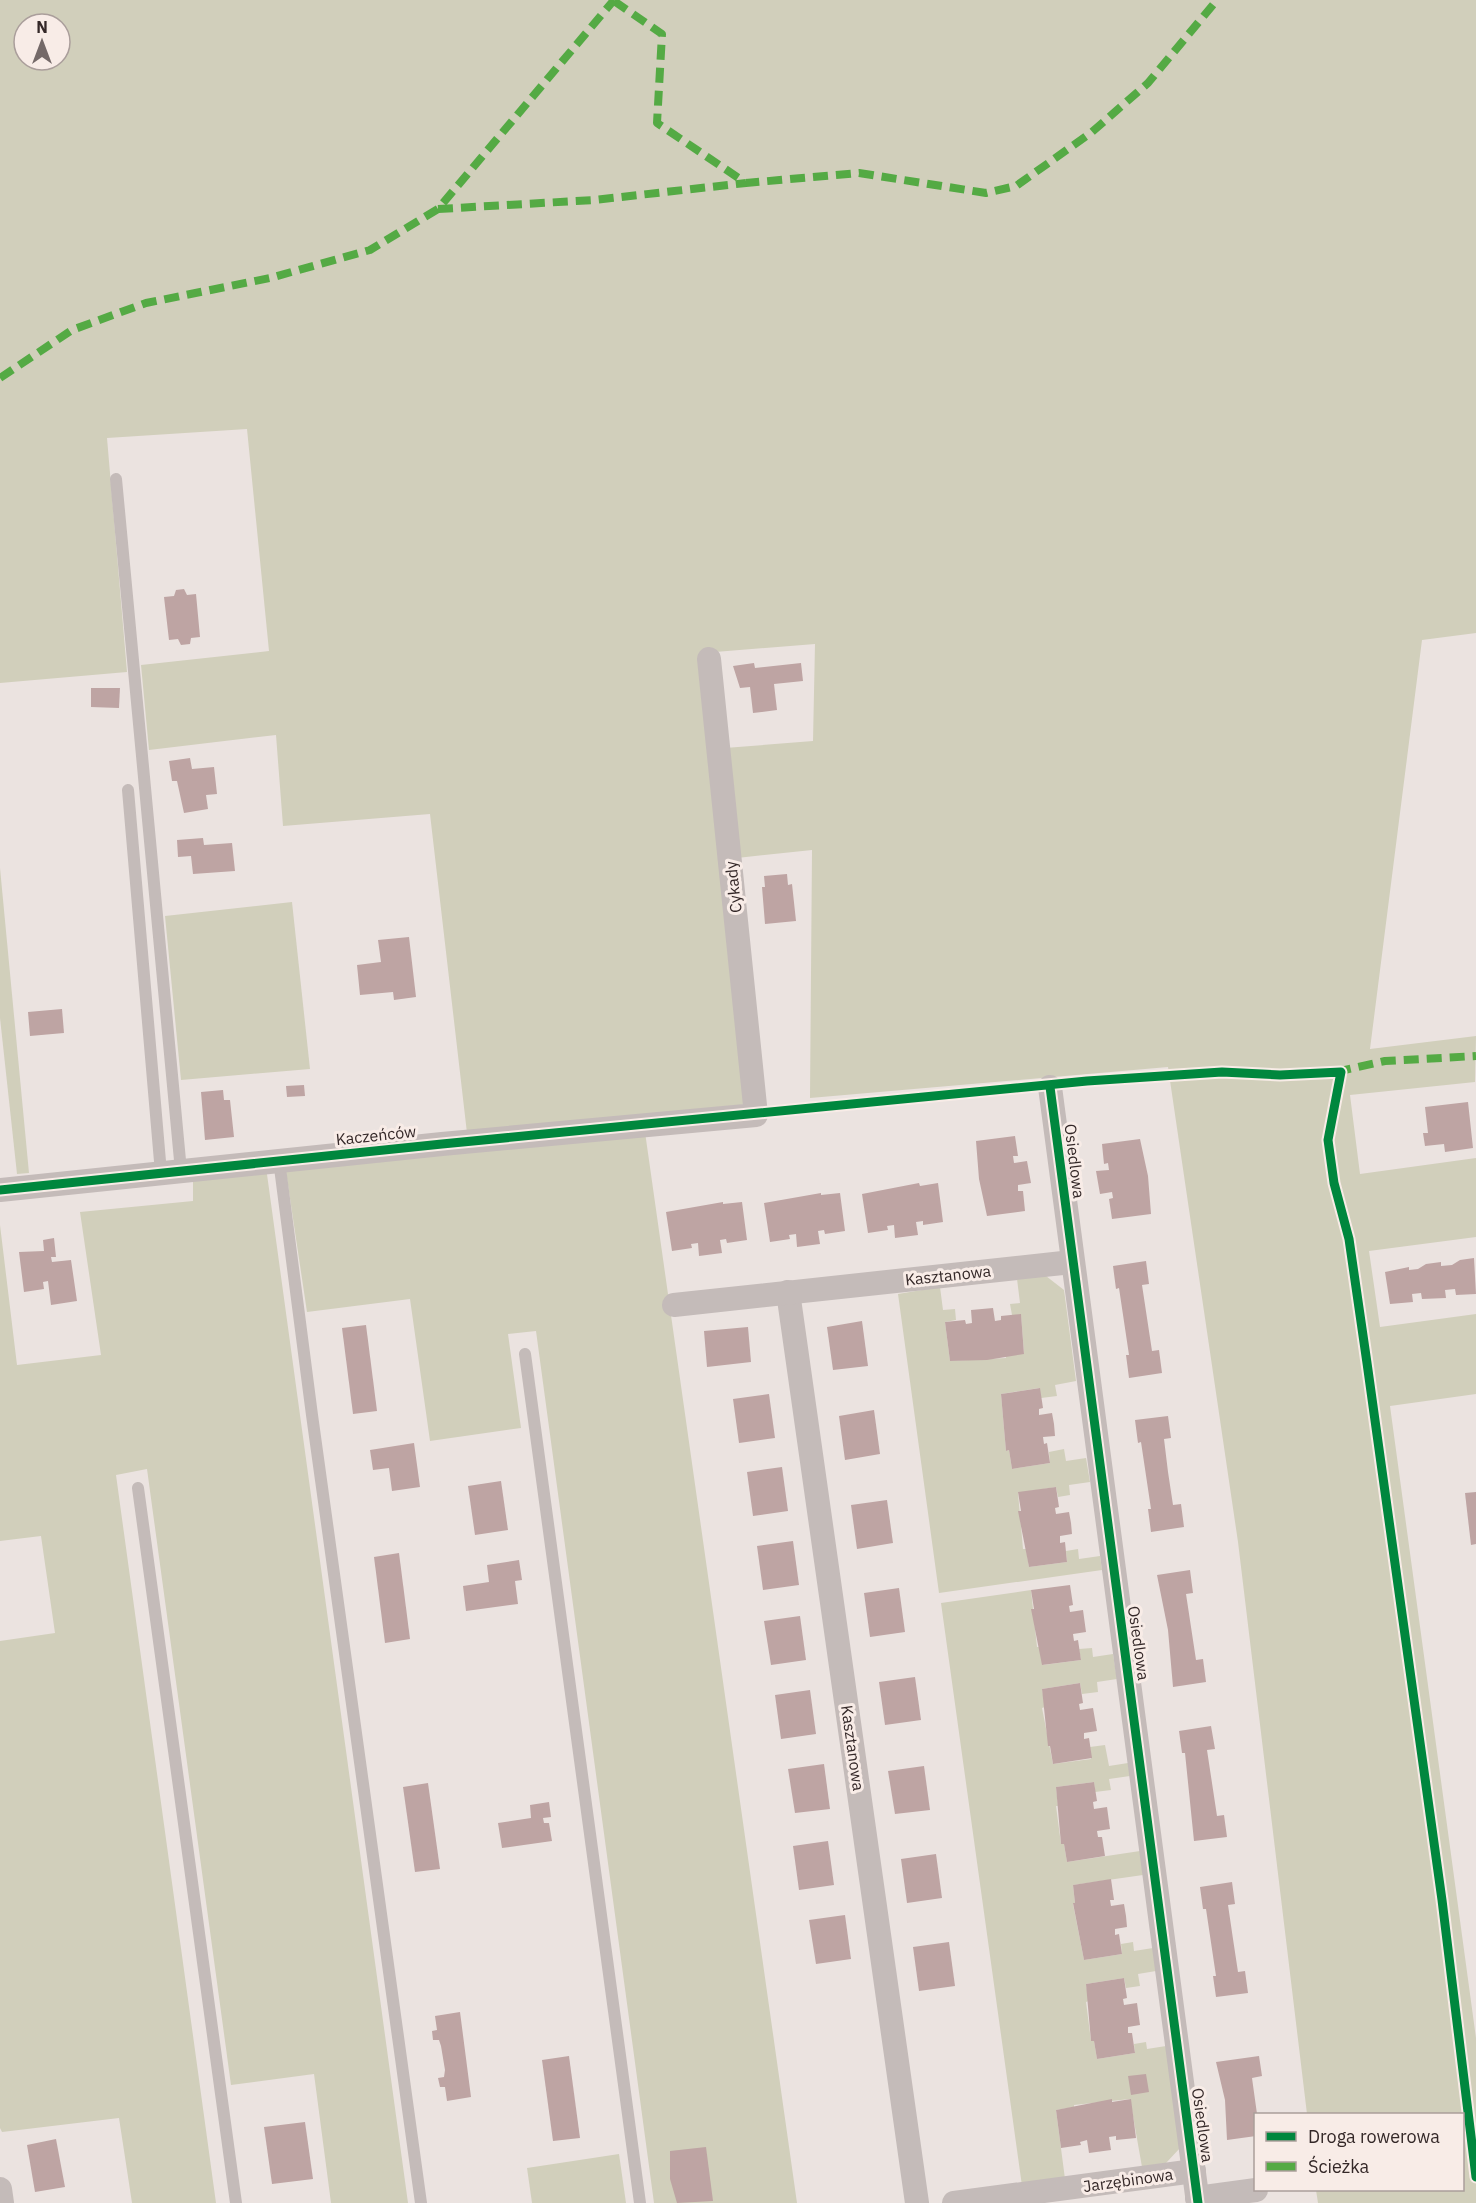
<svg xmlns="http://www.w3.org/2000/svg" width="1476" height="2203" font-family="'IBM Plex Sans',sans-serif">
	<rect width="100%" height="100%" fill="#ebe3e0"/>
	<g fill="#d1cfbb" fill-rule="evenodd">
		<path d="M0 0H1476V633L1422 640 1370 1049 1476 1036 1475 1082 1350 1095 1360 1174 1476 1158V1237L1369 1251 1380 1327 1476 1314V1394L1390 1406 1476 2038V2203H1318L1316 2190H1462V2114H1307L1238 1542 1168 1067 810 1098 812 850 737 858 725 748 813 741 815 644 715 652 749 1104 467 1133 430 814 283 826 276 735 149 750 141 665 269 651 247 429 107 438 127 672 0 683ZM24 24H60V60H24Z"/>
		<polygon points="0,868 29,1173 17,1174 0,1018"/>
		<polygon points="292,902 310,1069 181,1080 165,916"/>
		<polygon points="645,1132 797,2203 654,2203 536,1331 508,1334 521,1428 430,1441 410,1299 307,1312 285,1165"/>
		<polygon points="266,1167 408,2203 331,2203 314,2074 231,2085 147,1469 116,1475 216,2203 132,2203 119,2118 2,2132 0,2128 0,1641 55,1633 41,1536 0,1541 0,1225 17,1365 101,1355 80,1212 193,1201 193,1178"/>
		<polygon points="1046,1276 1064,1290 1076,1381 1055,1385 1057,1396 1041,1398 1039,1388 1001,1394 1006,1451 1009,1450 1012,1469 1050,1463 1049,1452 1064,1449 1066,1461 1086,1458 1090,1482 1069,1485 1070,1495 1058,1497 1056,1487 1018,1493 1023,1549 1026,1549 1029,1567 1067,1562 1066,1551 1078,1549 1079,1559 1100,1556 1102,1570 939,1593 898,1294 940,1287 943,1310 955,1309 956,1320 945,1322 950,1361 1006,1358 1006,1355 1024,1353 1021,1315 1012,1315 1010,1304 1020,1303 1017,1279"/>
		<polygon points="1031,1590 1037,1647 1040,1647 1043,1665 1081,1660 1079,1649 1092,1648 1093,1657 1113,1654 1117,1679 1097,1682 1098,1692 1082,1694 1080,1683 1042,1689 1045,1707 1042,1708 1053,1764 1091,1759 1090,1747 1105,1745 1109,1766 1128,1763 1130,1776 1109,1779 1111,1790 1095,1792 1094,1782 1056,1787 1058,1806 1056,1806 1061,1844 1064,1844 1067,1862 1140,1851 1143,1875 1073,1885 1075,1903 1073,1904 1084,1960 1122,1954 1121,1944 1133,1942 1134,1951 1153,1948 1156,1971 1138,1974 1140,1986 1126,1988 1124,1978 1086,1984 1089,2001 1086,2002 1091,2041 1094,2041 1097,2059 1135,2053 1134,2044 1146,2042 1147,2049 1166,2046 1180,2148 1166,2163 1142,2167 1130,2099 1074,2105 1074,2107 1056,2110 1065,2179 1022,2186 941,1603"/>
		<polygon points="619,2154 626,2203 532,2203 527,2168"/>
	</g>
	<g fill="#bea4a3">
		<polygon points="184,589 187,595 196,594 200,637 191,638 190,644 181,645 178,639 169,640 164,597 174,596 176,590"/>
		<polygon points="754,663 755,668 801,663 803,681 774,684 777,710 753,713 750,687 740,688 733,666"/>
		<polygon points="91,688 120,688 119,708 91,707"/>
		<polygon points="190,758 192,769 214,767 217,794 206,795 208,809 184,813 177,781 172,781 169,761"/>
		<polygon points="203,838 204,845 232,843 235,871 193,874 191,856 178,857 177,840"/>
		<polygon points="787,874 788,885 792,884 796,921 765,924 762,887 765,887 764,876"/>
		<polygon points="409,937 416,997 394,1000 393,992 360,995 357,965 381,962 378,940"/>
		<polygon points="62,1009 64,1033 30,1036 28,1012"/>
		<polygon points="304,1085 305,1096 287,1097 286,1086"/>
		<polygon points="223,1090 224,1100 230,1100 234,1137 205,1140 201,1092"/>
		<polygon points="1468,1102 1473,1148 1445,1152 1444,1144 1425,1146 1423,1133 1428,1133 1425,1107"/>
		<polygon points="1015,1136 1018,1156 1013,1156 1014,1163 1027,1161 1031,1183 1018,1185 1018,1191 1023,1191 1025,1211 987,1216 979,1179 976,1141"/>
		<polygon points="1140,1139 1148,1176 1151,1214 1112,1219 1109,1199 1113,1198 1112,1192 1100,1194 1096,1171 1109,1170 1108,1163 1104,1164 1102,1144"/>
		<polygon points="919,1183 920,1186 938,1183 943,1222 923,1225 923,1221 916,1222 918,1235 895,1238 894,1225 887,1226 888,1230 868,1233 862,1194"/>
		<polygon points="821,1193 821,1195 840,1193 845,1231 825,1234 824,1230 818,1231 820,1244 797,1247 796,1234 789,1235 790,1239 770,1242 764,1203"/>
		<polygon points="723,1202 723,1204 742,1202 747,1240 727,1243 726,1239 720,1240 722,1253 699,1256 698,1243 691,1244 692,1248 672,1251 666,1212"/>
		<polygon points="54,1238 56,1257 51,1257 52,1262 71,1260 77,1301 51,1305 48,1281 43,1282 44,1289 24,1292 19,1252 44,1251 43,1240"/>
		<polygon points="1474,1258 1476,1294 1456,1295 1455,1289 1445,1290 1446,1298 1422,1299 1421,1293 1412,1294 1413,1302 1390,1304 1385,1272 1409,1267 1409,1270 1418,1269 1426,1264 1441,1262 1441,1266 1452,1265 1460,1260"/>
		<polygon points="1146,1261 1149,1284 1142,1285 1152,1351 1159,1350 1162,1373 1129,1378 1126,1355 1129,1355 1119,1288 1116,1289 1113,1266"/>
		<polygon points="993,1308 995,1321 1001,1320 1001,1316 1021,1314 1024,1354 987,1360 950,1361 945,1322 965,1320 966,1324 972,1323 971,1310"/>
		<polygon points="862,1321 868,1366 833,1370 827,1327"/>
		<polygon points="366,1325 377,1411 353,1414 342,1328"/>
		<polygon points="748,1327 751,1362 707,1367 704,1331"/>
		<polygon points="1040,1388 1043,1408 1039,1409 1039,1415 1052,1413 1054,1424 1055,1436 1043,1437 1044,1444 1047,1443 1050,1463 1012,1469 1009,1450 1006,1451 1001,1394"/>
		<polygon points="769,1394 775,1438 739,1443 733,1399"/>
		<polygon points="874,1410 880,1454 845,1460 839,1416"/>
		<polygon points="1168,1416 1171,1438 1164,1439 1168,1472 1173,1505 1181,1504 1184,1527 1151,1532 1148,1509 1151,1509 1141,1442 1138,1443 1135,1420"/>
		<polygon points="414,1443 420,1487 392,1491 389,1468 373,1470 370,1450"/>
		<polygon points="782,1467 788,1511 753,1516 747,1472"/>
		<polygon points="501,1481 508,1530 475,1535 468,1486"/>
		<polygon points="1056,1487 1059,1507 1055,1508 1056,1514 1069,1512 1071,1523 1072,1534 1060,1536 1060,1543 1065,1542 1067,1562 1029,1567 1018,1511 1021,1511 1018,1492"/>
		<polygon points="1476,1492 1476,1544 1471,1545 1465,1493"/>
		<polygon points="887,1500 893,1543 857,1549 851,1505"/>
		<polygon points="793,1541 799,1585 763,1590 757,1546"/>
		<polygon points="399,1553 410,1639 385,1643 374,1557"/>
		<polygon points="519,1560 522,1580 515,1581 518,1604 466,1611 463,1586 489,1582 487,1565"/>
		<polygon points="1190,1570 1193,1593 1186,1594 1196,1660 1203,1659 1206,1682 1173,1687 1168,1630 1157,1575"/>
		<polygon points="1070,1585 1073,1605 1069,1606 1070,1612 1083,1610 1086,1632 1073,1634 1074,1641 1078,1640 1081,1660 1042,1665 1031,1609 1034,1609 1031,1590"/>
		<polygon points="899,1588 905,1632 870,1637 864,1593"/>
		<polygon points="800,1616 806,1660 771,1665 764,1621"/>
		<polygon points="915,1677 921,1720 885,1725 879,1682"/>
		<polygon points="1080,1683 1083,1703 1079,1704 1080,1710 1093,1708 1097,1731 1084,1733 1084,1739 1089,1738 1092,1758 1053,1764 1050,1746 1048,1746 1042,1689"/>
		<polygon points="810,1690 816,1734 781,1739 775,1695"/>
		<polygon points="1211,1726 1215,1749 1207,1750 1217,1816 1224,1815 1227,1837 1194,1841 1185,1753 1182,1753 1179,1731"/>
		<polygon points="824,1764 830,1809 795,1813 788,1769"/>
		<polygon points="924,1766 930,1810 895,1814 888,1771"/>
		<polygon points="1094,1782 1097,1801 1093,1802 1094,1809 1107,1807 1110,1829 1097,1831 1098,1837 1102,1837 1105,1856 1067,1862 1064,1844 1061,1844 1056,1787"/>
		<polygon points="428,1783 440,1869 415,1872 403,1787"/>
		<polygon points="549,1802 551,1817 543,1818 544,1823 549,1823 552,1841 502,1848 498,1823 531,1818 530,1805"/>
		<polygon points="828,1841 834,1885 799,1890 793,1846"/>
		<polygon points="936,1854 942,1898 907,1903 901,1859"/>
		<polygon points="1111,1879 1114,1900 1110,1900 1111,1906 1124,1904 1126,1916 1127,1927 1115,1929 1115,1935 1119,1934 1122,1954 1084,1960 1073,1903 1075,1903 1073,1885"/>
		<polygon points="1232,1882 1235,1904 1228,1905 1233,1939 1238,1972 1245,1971 1248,1993 1216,1997 1213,1976 1216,1976 1206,1909 1203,1909 1200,1887"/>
		<polygon points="845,1915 851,1959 816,1964 809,1920"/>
		<polygon points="949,1942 955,1986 919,1991 913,1947"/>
		<polygon points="1124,1978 1127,1998 1123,1999 1124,2005 1137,2003 1140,2025 1128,2027 1128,2033 1132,2033 1135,2053 1097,2059 1094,2041 1091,2041 1086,1984"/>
		<polygon points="460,2012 471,2097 447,2101 445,2087 440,2087 438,2078 444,2077 445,2070 441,2046 439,2040 433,2040 432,2031 437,2030 435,2016"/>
		<polygon points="569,2056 580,2138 553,2141 542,2060"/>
		<polygon points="1259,2056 1262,2076 1252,2078 1257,2114 1256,2136 1227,2140 1225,2100 1216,2062"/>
		<polygon points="1146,2074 1149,2092 1131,2095 1128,2076"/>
		<polygon points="1112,2099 1112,2102 1131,2099 1136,2138 1116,2140 1116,2136 1109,2137 1111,2150 1089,2153 1087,2140 1080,2142 1081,2145 1061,2148 1056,2110"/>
		<polygon points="305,2122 313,2179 272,2184 264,2127"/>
		<polygon points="56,2139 65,2187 35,2192 27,2145"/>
		<polygon points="706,2147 713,2201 677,2203 670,2179 670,2151"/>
	</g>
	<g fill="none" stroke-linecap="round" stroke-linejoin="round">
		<g stroke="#c4bbb9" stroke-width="12">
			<polyline points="116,479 181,1171"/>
			<polyline points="128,790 161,1173"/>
			<polyline points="279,1160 312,1415 421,2203"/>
			<polyline points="525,1354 640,2203"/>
			<polyline points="138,1488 236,2203"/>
		</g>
		<g stroke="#c4bbb9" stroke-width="24">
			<polyline points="1050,1087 1198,2203"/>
			<polyline points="0,1190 442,1144 756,1115 709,659"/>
			<polyline points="788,1292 917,2203"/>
			<polyline points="674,1305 1072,1262"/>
			<polyline points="0,2189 2,2203"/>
			<polyline points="1197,2198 1256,2190"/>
			<polyline points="954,2203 1194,2171"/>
		</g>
		<g stroke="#54aa44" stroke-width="8" stroke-dasharray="15 8" stroke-linecap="butt">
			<polyline points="614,1 662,34 657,123 746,183 859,173 986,193 1016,186 1092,132 1148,83 1217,0"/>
			<polyline points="438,209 594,200 746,183"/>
			<polyline points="0,378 72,330 146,303 270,278 370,250 438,209 614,0"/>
			<polyline points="1336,1072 1385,1061 1476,1056"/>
		</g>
		<g stroke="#f8ece7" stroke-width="13">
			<g id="cycleway">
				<polyline points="1050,1087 1198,2203"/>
				<polyline points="0,1190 442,1144 1087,1081 1222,1072 1280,1075 1341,1072 1328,1140 1334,1183 1349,1239 1367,1363 1442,1900 1476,2177"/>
			</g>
		</g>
		<use href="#cycleway" stroke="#00873e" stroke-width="9"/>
	</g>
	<g text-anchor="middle" stroke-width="6" stroke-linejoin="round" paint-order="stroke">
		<g font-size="16" fill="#342828" stroke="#f8ece7">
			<text transform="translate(733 887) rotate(-96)" y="6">Cykady</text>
			<text transform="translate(376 1135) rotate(-6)" y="6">Kaczeńców</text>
			<text transform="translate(1075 1161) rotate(83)" y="6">Osiedlowa</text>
			<text transform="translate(948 1275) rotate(-6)" y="6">Kasztanowa</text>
			<text transform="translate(1139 1643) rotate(82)" y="6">Osiedlowa</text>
			<text transform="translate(853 1748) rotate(82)" y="6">Kasztanowa</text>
			<text transform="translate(1203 2125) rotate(82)" y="6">Osiedlowa</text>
			<text transform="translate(1128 2180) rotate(-8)" y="6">Jarzębinowa</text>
		</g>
	</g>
	<rect x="1254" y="2113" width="210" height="78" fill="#f8ece7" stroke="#aa9e9b" stroke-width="1.5"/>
	<rect x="1266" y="2132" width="30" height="9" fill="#00873e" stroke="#aa9e9b" stroke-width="1.5"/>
	<text x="1308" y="2143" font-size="18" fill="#342828">Droga rowerowa</text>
	<rect x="1266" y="2162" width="30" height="9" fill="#54aa44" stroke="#aa9e9b" stroke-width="1.5"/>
	<text x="1308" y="2173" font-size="18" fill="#342828">Ścieżka</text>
	<g transform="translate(42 42)"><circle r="28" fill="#f8ece7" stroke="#aa9e9b" stroke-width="1.5"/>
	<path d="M0-4.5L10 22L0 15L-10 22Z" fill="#746968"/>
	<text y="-9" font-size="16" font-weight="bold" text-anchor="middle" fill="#342828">N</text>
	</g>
</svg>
